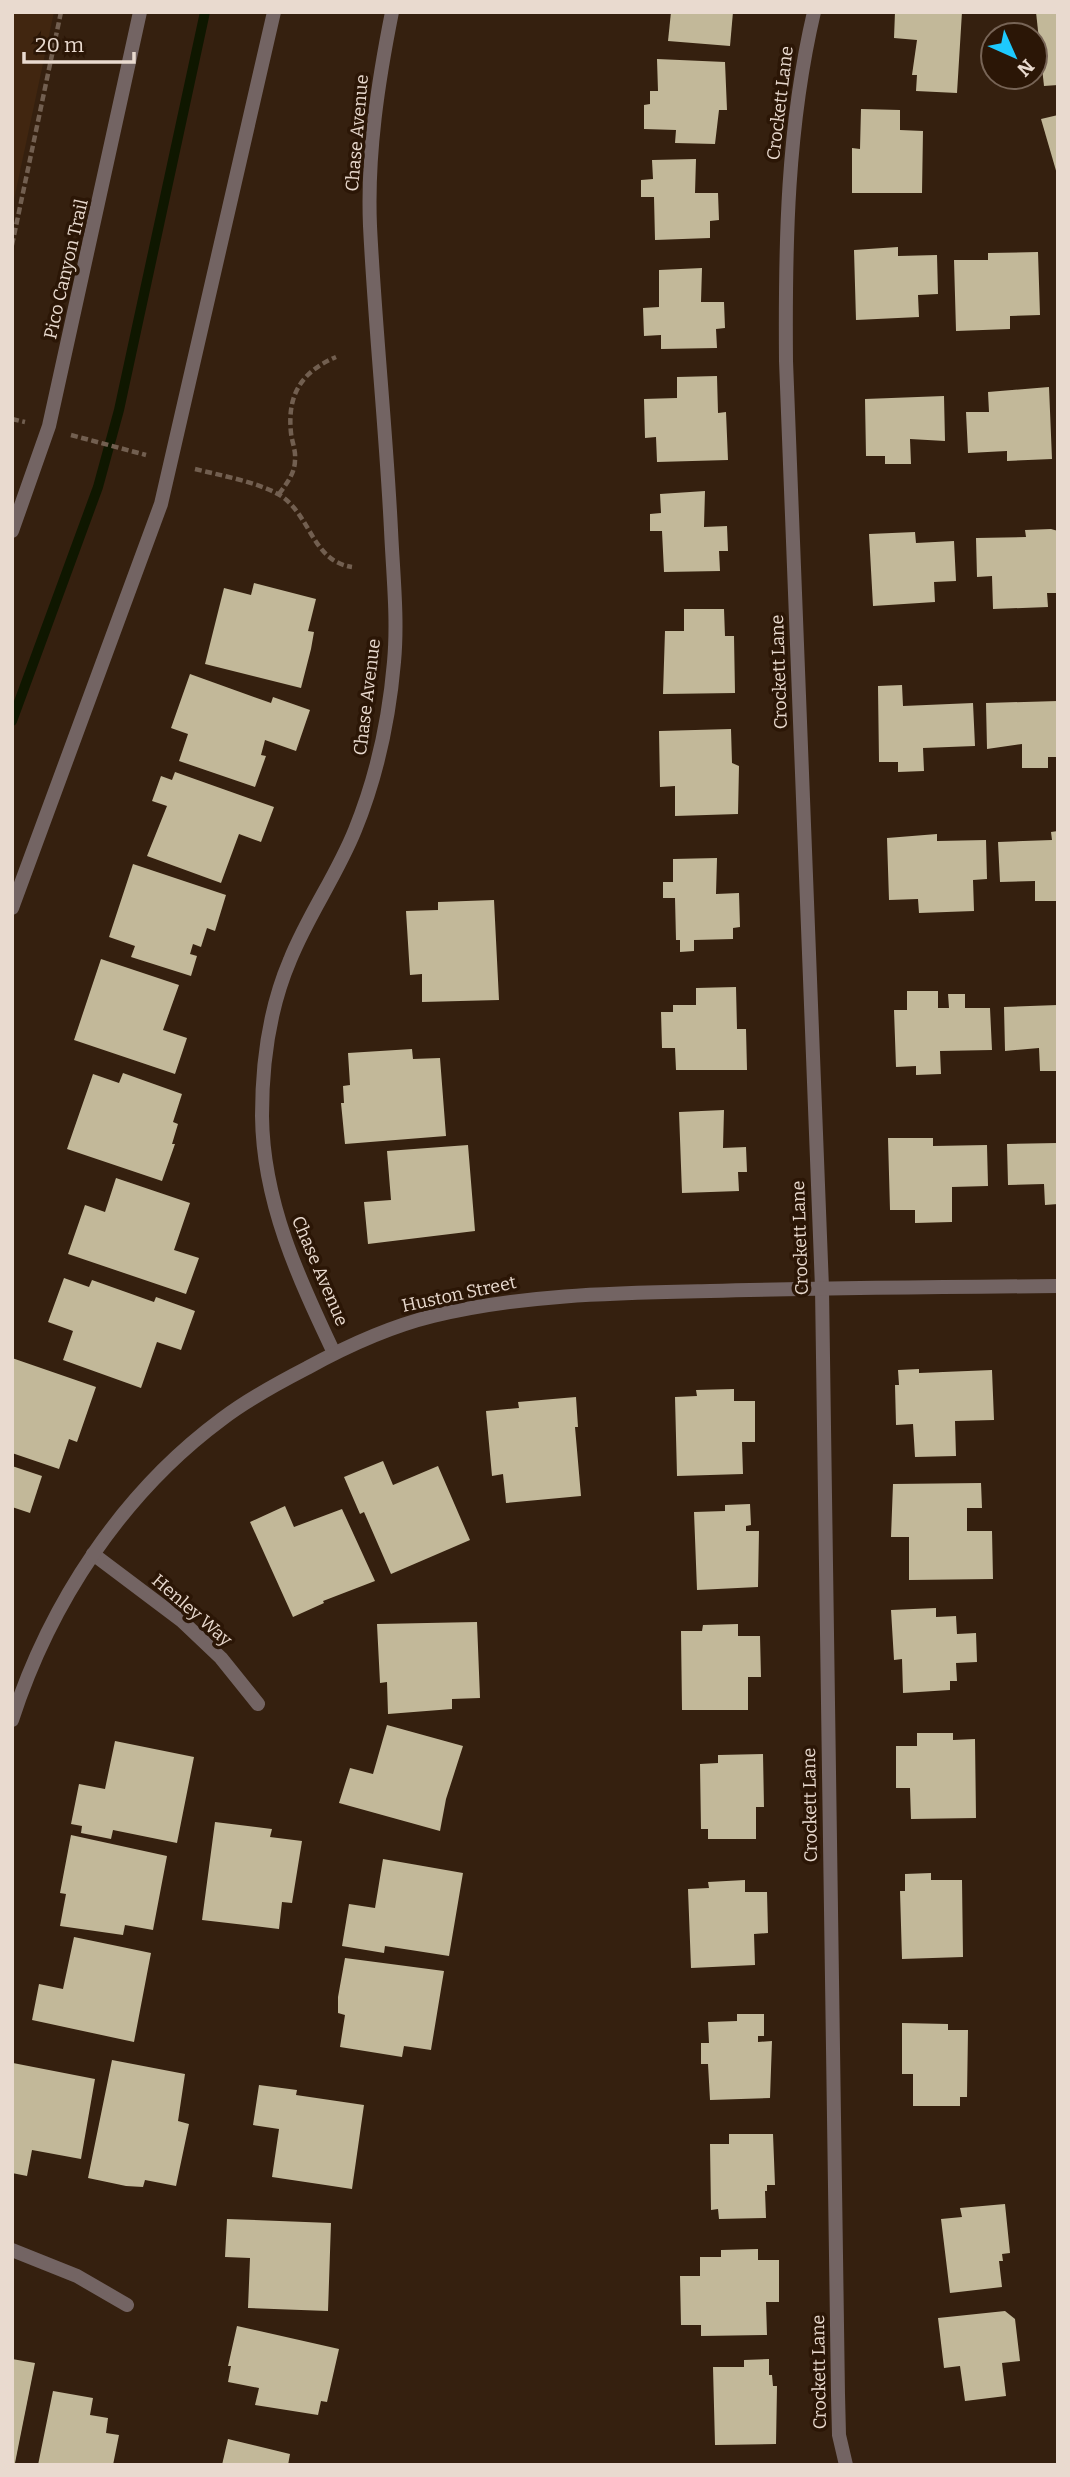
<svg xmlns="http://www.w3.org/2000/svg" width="1070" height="2477" font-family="Bitter,serif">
	<rect width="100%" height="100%" fill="#35200f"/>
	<polygon fill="#412610" points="12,12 54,12 12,209"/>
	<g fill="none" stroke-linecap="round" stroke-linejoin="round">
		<polyline stroke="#0f1700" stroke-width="10" points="12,721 98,487 119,410 205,12"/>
	</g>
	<g fill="#c2b899">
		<polygon points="671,12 733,12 730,46 668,41"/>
		<polygon points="895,12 962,12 957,93 916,91 917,75 912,75 917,40 894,38"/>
		<polygon points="1036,12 1058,12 1058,85 1044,86"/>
		<polygon points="657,59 725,62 727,110 719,110 715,144 675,143 676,130 644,129 644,105 650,104 650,91 658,91"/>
		<polygon points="861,109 900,110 900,130 923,131 922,193 852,193 852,148 860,149"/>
		<polygon points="1058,115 1058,174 1057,174 1041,119"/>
		<polygon points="696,159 695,193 718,193 719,220 710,221 710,238 655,240 654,197 641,197 641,180 653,179 652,160"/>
		<polygon points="898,247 898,256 937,255 938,294 918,295 919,317 856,320 854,250"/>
		<polygon points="1038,252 1040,315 1010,316 1010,329 956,331 954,260 988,260 988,253"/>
		<polygon points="702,268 701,302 724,302 725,328 716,329 717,348 661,349 661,335 644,336 643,308 659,307 659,270"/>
		<polygon points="717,376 718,413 726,412 728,460 657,462 656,437 645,438 644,399 677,398 677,377"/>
		<polygon points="1049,387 1052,459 1007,461 1007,451 968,453 966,412 989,412 988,392"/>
		<polygon points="944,396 945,441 910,439 911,464 885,464 885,456 866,456 865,399"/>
		<polygon points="705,491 704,527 727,526 728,551 719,551 720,571 664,572 662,531 650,531 650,514 661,513 660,494"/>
		<polygon points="1051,529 1058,531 1058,593 1047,593 1048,607 993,609 992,576 977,577 976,538 1026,537 1025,530"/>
		<polygon points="915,532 916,543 954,541 956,581 934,582 935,602 873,606 869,534"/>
		<polygon points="254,583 316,599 308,631 314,632 311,649 301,688 205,664 224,588 251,595"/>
		<polygon points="684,609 724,609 725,636 734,636 735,693 663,694 665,631 684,631"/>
		<polygon points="190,674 271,703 273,697 310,710 296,751 265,740 261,755 266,756 255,787 179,761 188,734 171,728"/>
		<polygon points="902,685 903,706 973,703 975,746 923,748 924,771 898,772 898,762 879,762 878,686"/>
		<polygon points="1058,701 1058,757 1048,757 1048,768 1022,768 1022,744 987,749 986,703"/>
		<polygon points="731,729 732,763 739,766 738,814 675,816 675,786 660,787 659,731"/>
		<polygon points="175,772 274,807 261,842 239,834 221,883 147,856 167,806 152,801 161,776 172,780"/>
		<polygon points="1058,831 1058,901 1035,901 1035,881 1000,882 998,842 1052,840 1051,832"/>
		<polygon points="937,834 937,841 986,840 987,879 973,880 974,911 919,913 918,899 889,900 887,838"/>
		<polygon points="717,858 716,894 739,893 740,927 733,928 733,939 694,940 694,951 680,952 680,940 676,940 675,898 663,898 663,882 673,882 673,859"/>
		<polygon points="133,864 226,895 215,931 207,928 201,947 193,944 190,954 197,956 191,976 131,957 135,946 109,937"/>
		<polygon points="494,900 499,1000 422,1002 422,974 410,975 406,911 438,910 438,902"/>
		<polygon points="101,959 179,985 163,1030 187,1038 175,1074 74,1040"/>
		<polygon points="736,987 737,1029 746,1029 747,1070 676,1070 675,1048 662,1048 661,1012 673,1012 673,1005 696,1005 696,988"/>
		<polygon points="907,991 938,991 938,1008 949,1008 948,994 965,994 965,1008 990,1008 992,1050 940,1051 941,1074 916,1075 916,1066 896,1067 894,1010 907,1010"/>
		<polygon points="1058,1005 1058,1071 1040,1071 1039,1048 1005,1051 1004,1007"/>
		<polygon points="412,1049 413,1059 440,1058 446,1136 345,1144 341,1103 344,1103 343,1086 350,1085 348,1053"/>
		<polygon points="123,1073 182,1094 173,1122 178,1124 172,1144 175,1144 162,1181 67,1149 93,1074 119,1083"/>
		<polygon points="724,1110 723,1148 746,1147 747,1172 738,1172 739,1191 682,1193 679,1112"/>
		<polygon points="888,1138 933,1138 933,1146 987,1145 988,1186 952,1187 952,1222 915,1223 915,1210 890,1210"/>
		<polygon points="1058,1143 1058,1204 1045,1205 1044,1184 1008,1185 1007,1144"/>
		<polygon points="468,1145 475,1231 368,1244 364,1202 391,1200 387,1151"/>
		<polygon points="116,1178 190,1203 174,1250 199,1258 186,1294 68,1254 85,1205 105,1212"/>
		<polygon points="64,1278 89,1287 92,1280 154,1302 156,1297 195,1311 181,1350 157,1342 141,1388 63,1360 73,1331 48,1322"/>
		<polygon points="12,1358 96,1387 77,1442 69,1439 59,1469 12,1453"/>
		<polygon points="919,1369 919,1373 992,1370 994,1420 955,1421 956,1456 915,1457 913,1424 896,1425 895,1385 899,1385 898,1370"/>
		<polygon points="734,1389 734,1401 755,1401 755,1442 742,1442 743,1474 677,1476 675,1397 697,1396 696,1390"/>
		<polygon points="576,1397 578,1427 575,1427 581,1496 506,1503 503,1474 492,1476 486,1411 519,1408 518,1402"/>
		<polygon points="383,1461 393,1485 438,1466 470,1540 391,1574 364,1512 360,1514 344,1477"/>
		<polygon points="12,1466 42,1476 30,1513 12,1507"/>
		<polygon points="981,1483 982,1508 967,1508 967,1531 992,1531 993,1579 909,1580 909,1537 891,1537 893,1484"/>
		<polygon points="750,1504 751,1525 746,1526 746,1531 759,1531 758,1587 697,1590 694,1512 725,1511 725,1505"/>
		<polygon points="285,1506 294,1527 342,1509 375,1581 323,1601 324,1603 293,1617 250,1522"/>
		<polygon points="936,1608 936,1617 956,1616 957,1634 976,1633 977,1662 956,1663 957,1681 950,1681 950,1690 903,1693 902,1659 894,1660 891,1610"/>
		<polygon points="477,1622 480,1698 452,1699 452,1709 388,1714 387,1682 380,1683 377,1624"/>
		<polygon points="738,1624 738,1636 760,1636 761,1677 748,1677 748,1710 682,1710 681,1631 702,1631 703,1625"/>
		<polygon points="387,1725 463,1746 446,1799 440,1831 339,1803 350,1768 373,1774"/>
		<polygon points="917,1733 953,1733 953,1740 975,1739 976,1818 911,1819 910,1788 896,1788 896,1746 917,1746"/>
		<polygon points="115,1741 194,1757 177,1843 113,1830 111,1839 81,1833 82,1826 71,1824 79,1784 105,1789"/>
		<polygon points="763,1754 764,1807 756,1807 756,1839 708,1839 708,1829 701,1829 700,1764 718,1763 718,1755"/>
		<polygon points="215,1822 272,1829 270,1837 302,1841 292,1903 282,1902 279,1929 202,1920"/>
		<polygon points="71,1835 167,1856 153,1930 125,1925 123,1935 60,1926 66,1894 60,1893"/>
		<polygon points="383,1859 463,1873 449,1956 385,1946 384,1953 342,1946 349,1904 375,1908"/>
		<polygon points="931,1873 931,1880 962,1880 963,1957 902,1959 900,1891 905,1891 905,1874"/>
		<polygon points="745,1880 745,1892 767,1892 768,1933 754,1934 755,1965 691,1968 688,1889 709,1888 708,1882"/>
		<polygon points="74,1937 151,1953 134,2042 32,2020 39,1984 63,1989"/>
		<polygon points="345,1958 444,1971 431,2050 404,2046 402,2057 340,2047 345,2015 338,2013 338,1997"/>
		<polygon points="737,2014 764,2014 764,2036 758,2036 758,2042 772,2041 770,2098 710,2100 708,2064 701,2064 701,2043 709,2043 708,2022 737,2021"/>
		<polygon points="902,2023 948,2024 948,2030 968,2030 967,2097 960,2097 960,2106 913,2106 913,2074 902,2074"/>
		<polygon points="112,2060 185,2074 178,2121 189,2124 176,2186 145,2180 143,2187 126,2186 88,2178"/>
		<polygon points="13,2063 95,2079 81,2159 32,2150 27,2176 12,2173"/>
		<polygon points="259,2085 297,2090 296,2095 364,2105 352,2189 272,2177 279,2129 253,2125"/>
		<polygon points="729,2134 773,2134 775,2185 767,2185 767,2191 765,2191 766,2218 719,2219 718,2209 711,2210 710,2144 729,2144"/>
		<polygon points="1005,2204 1010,2253 1002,2254 1003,2261 999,2261 1002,2287 950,2293 941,2219 962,2217 960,2208"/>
		<polygon points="227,2219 331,2223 328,2311 248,2308 250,2258 225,2257"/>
		<polygon points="758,2249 758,2260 779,2260 779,2302 766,2302 767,2335 701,2336 701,2325 681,2325 680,2276 700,2276 700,2257 721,2257 721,2250"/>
		<polygon points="1005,2311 1015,2319 1020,2361 1002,2363 1006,2396 965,2401 960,2366 944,2368 938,2318"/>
		<polygon points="237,2326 339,2349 327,2402 321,2401 318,2415 255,2405 259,2388 228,2382 231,2366 228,2366"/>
		<polygon points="12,2359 35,2363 15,2463 12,2463"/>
		<polygon points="769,2359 769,2375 772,2375 773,2386 777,2386 776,2444 715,2445 713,2367 744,2367 744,2360"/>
		<polygon points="53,2391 93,2398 90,2415 108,2418 106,2433 119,2435 113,2465 38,2465"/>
		<polygon points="228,2439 290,2454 288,2465 222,2465"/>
	</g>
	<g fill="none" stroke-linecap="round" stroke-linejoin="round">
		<g stroke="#725f50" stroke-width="4.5" stroke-dasharray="7 3.5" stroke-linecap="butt">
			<polyline points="12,245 61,12"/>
			<polyline points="12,419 25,422"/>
			<polyline points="71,435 146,455"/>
			<path d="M195 469C219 475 257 482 278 494 311 513 311 561 352 567"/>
			<path d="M279 494C287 483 295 473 295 460 296 451 292 442 291 433 287 395 301 372 336 357"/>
		</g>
		<g stroke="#736463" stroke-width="14">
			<polyline points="12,531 49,426 140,12"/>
			<polyline points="12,908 161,504 274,12"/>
		</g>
		<g stroke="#736463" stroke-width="14">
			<path d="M814 12C787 127 785 244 786 361L822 1288 838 2394 839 2435 846 2465"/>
			<path d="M334 1353C298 1277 263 1202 262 1116 262 1063 269 1009 290 960 308 915 337 875 355 830 377 776 389 720 394 662 398 619 393 574 391 530 386 429 375 327 370 226 367 154 378 82 392 12"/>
			<polyline points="93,1554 182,1621 221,1658 258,1704"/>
			<path d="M12 1720C50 1603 122 1493 222 1419 248 1399 278 1383 307 1368 347 1346 388 1327 433 1316 525 1294 616 1293 710 1291 826 1288 942 1287 1058 1286"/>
			<polyline points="12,2250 77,2276 127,2305"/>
		</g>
	</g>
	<g text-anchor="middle" stroke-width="7" stroke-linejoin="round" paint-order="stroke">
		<g font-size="18" fill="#e9dacf" stroke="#2b1606">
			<text transform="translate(780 103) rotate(-83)" y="6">Crockett Lane</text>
			<text transform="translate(357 133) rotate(-85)" y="6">Chase Avenue</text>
			<text transform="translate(66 269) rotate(-77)" y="6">Pico Canyon Trail</text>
			<text transform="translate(779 672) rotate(-92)" y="6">Crockett Lane</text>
			<text transform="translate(367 697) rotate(-83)" y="6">Chase Avenue</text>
			<text transform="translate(800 1238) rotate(-92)" y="6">Crockett Lane</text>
			<text transform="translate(320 1271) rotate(67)" y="6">Chase Avenue</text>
			<text transform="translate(459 1294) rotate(-12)" y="6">Huston Street</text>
			<text transform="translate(192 1610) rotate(41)" y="6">Henley Way</text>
			<text transform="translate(810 1805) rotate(-91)" y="6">Crockett Lane</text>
			<text transform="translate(819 2372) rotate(-91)" y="6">Crockett Lane</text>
		</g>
	</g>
	<rect width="1070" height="2477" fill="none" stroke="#e9dacf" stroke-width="28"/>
	<g transform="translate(1014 56) rotate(135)"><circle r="33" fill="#2b1606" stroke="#776456" stroke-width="2"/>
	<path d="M0-5L12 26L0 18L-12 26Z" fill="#1ec9fd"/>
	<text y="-10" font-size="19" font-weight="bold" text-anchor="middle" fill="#e9dacf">N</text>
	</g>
	<path d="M24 52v10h110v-10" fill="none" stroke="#e9dacf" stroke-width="3.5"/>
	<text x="35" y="52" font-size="21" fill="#e9dacf" stroke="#2b1606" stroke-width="5" paint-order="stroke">20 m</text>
</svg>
